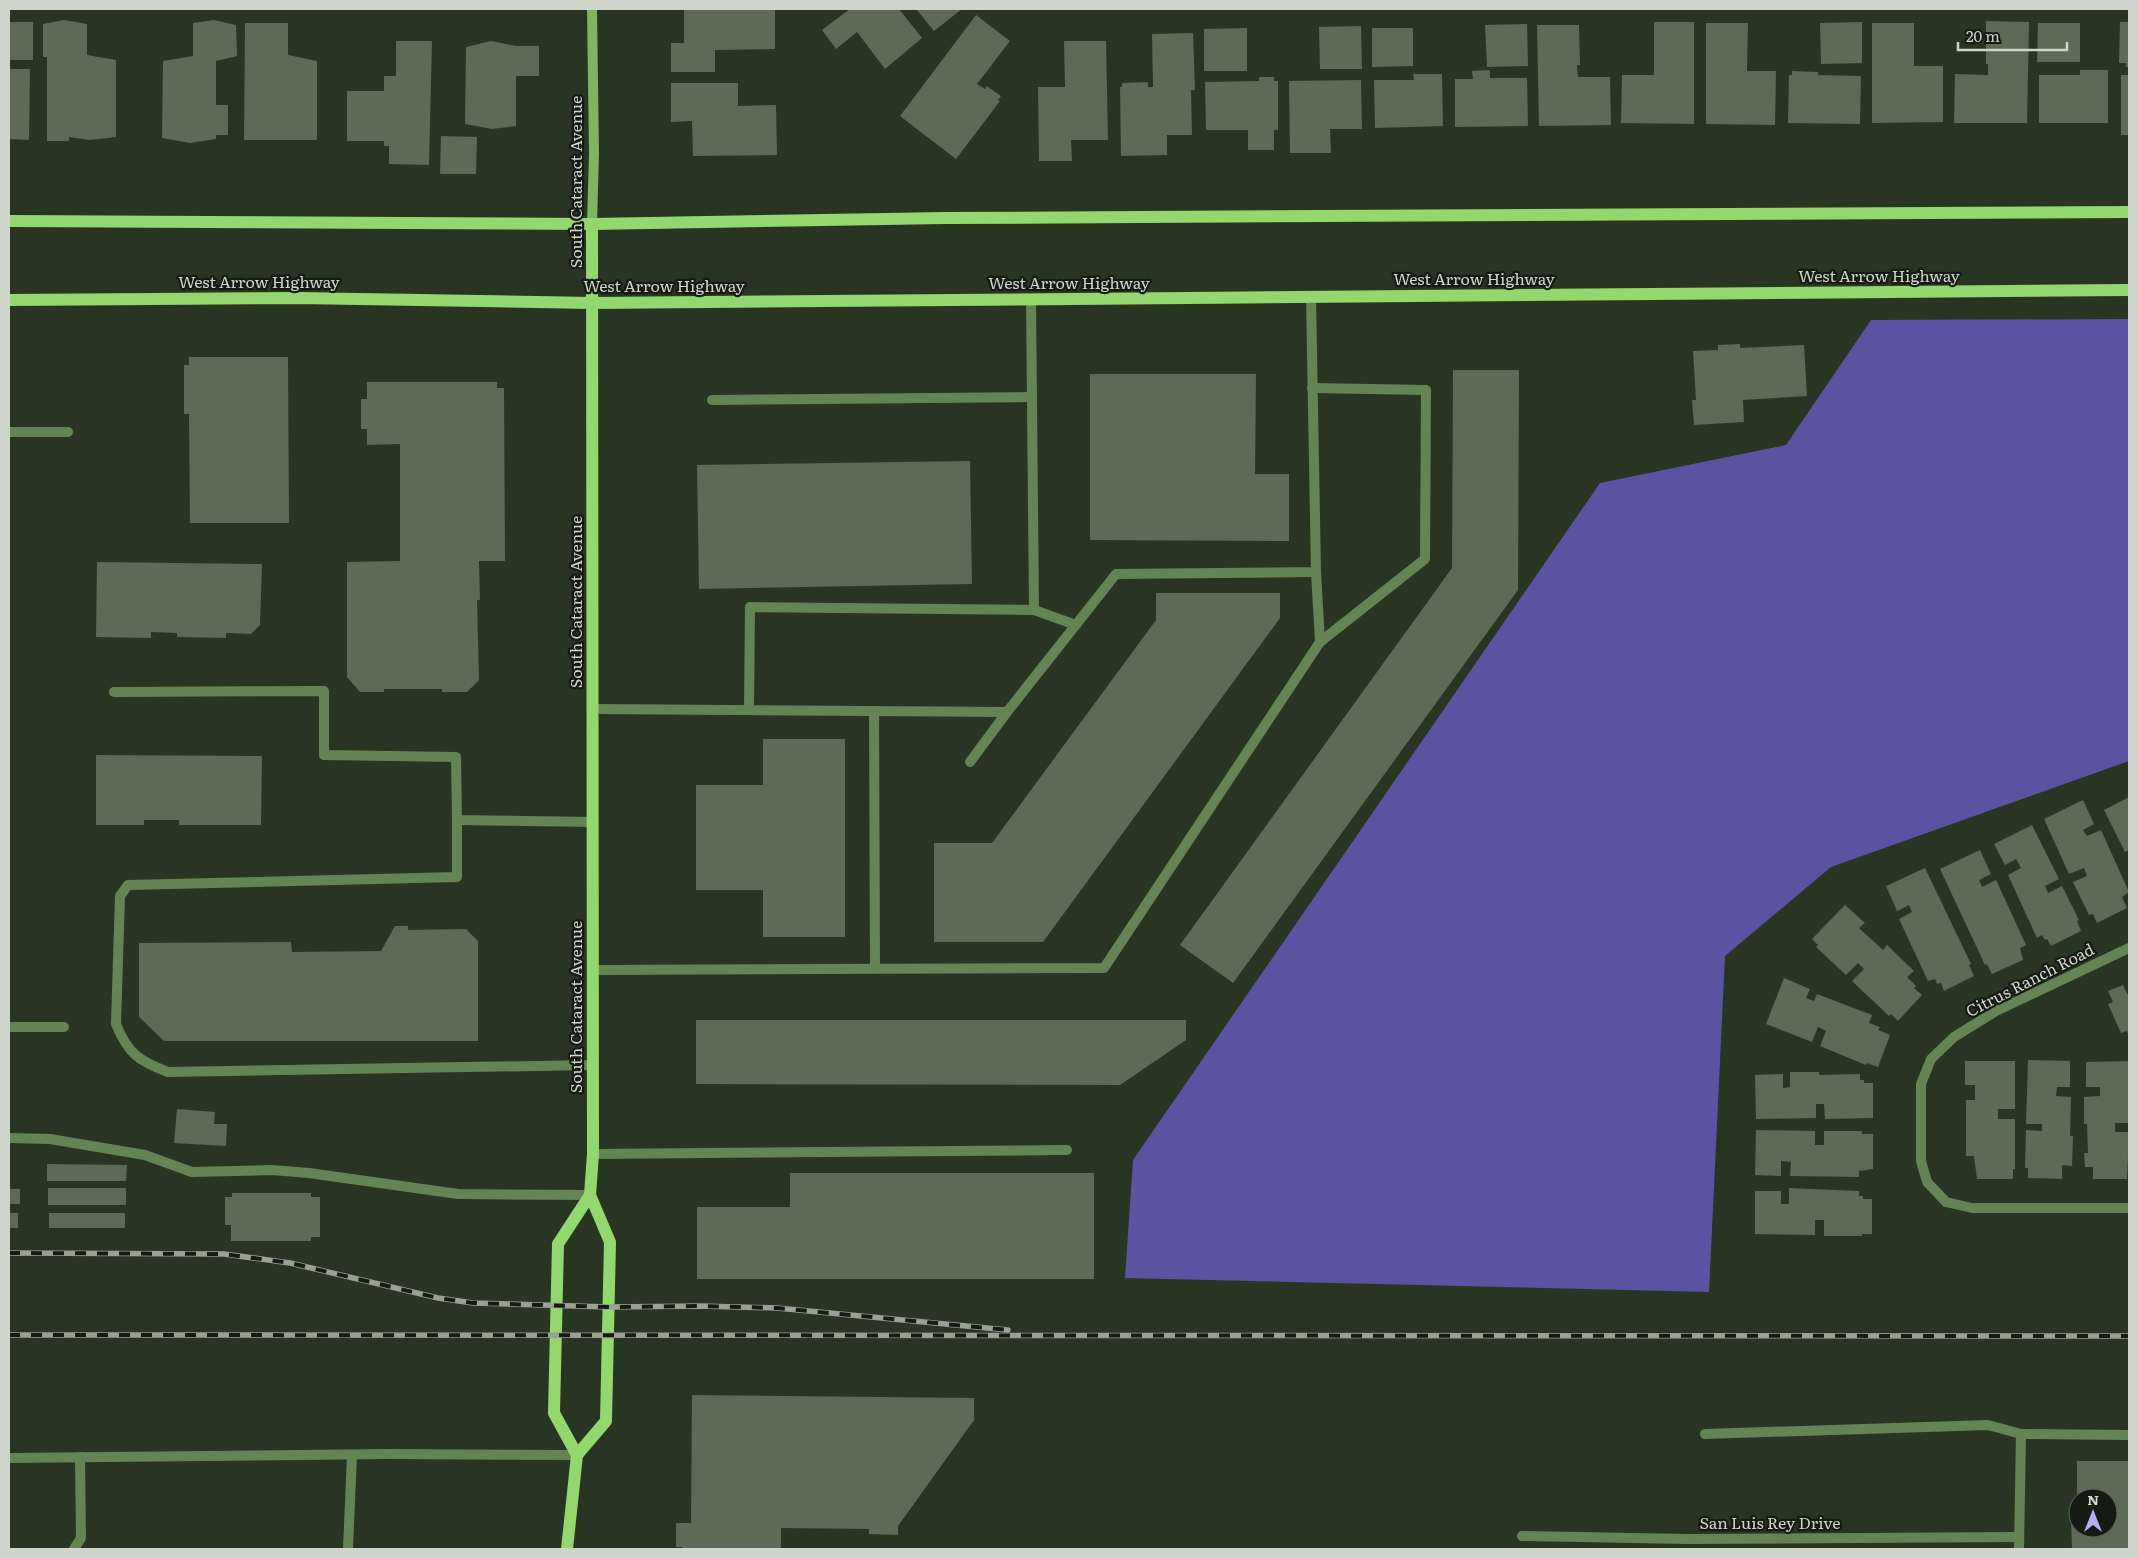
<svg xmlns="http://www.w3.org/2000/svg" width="2138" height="1558" font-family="Literata,serif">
	<rect width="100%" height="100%" fill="#293523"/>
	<polygon fill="#5b53a1" points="2129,319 2129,761 1831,867 1725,956 1709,1292 1125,1278 1133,1160 1600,483 1786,445 1871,320"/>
	<g fill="#5c6a56">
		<polygon points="684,9 775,9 775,49 715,50 715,72 671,72 671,43 684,43"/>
		<polygon points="850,9 899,9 922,38 885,69 857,32 836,49 822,30"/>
		<polygon points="916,9 962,9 934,31"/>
		<polygon points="976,15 1010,41 977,84 985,89 987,86 1001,96 998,100 1000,101 956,159 900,116"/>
		<polygon points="64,20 87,24 87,55 116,60 116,137 90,140 69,137 69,141 47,141 47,57 43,57 43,24"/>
		<polygon points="214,20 236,25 237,56 216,61 216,105 228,105 228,135 216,135 216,139 190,143 162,138 163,61 193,56 193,23"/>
		<polygon points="1986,21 2029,22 2027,123 1954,123 1955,74 1988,75 1988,64 1986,64"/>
		<rect x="9" y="22" width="24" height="38"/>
		<polygon points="1654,22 1694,22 1694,124 1621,123 1622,75 1654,75"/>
		<polygon points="1862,22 1862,63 1821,64 1820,23"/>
		<polygon points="2120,22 2129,22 2129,67 2126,67 2126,63 2119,63"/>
		<polygon points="245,23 288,23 288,55 317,61 317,140 244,140"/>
		<polygon points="1706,23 1748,23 1747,71 1776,71 1775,125 1706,124"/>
		<polygon points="1872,23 1914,23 1914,66 1943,66 1943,122 1872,123"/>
		<polygon points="2038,23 2080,23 2080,62 2037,62"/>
		<polygon points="1527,24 1528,66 1487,67 1485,25"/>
		<polygon points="1537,25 1579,25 1580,65 1577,65 1578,77 1610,77 1611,125 1539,126"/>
		<polygon points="1361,26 1362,69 1320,69 1319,27"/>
		<polygon points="1247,28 1247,71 1204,71 1204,29"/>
		<polygon points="1372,28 1413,28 1413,66 1372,67"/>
		<polygon points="1193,33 1195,90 1191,90 1192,135 1167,135 1167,155 1121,156 1120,87 1122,87 1122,83 1148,82 1148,87 1153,87 1152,34"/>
		<polygon points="396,41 432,41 429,165 389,164 389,146 384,146 384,141 347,141 347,91 384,91 384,76 396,76"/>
		<polygon points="491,41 516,46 539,46 539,76 516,76 516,126 492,129 465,124 466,47"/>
		<polygon points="1064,41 1106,41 1108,140 1071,140 1072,161 1039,161 1038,87 1065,87"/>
		<polygon points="9,69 30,69 29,140 9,139"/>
		<polygon points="1490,70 1490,78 1527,78 1528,126 1455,127 1455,79 1473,79 1472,71"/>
		<polygon points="2080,70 2108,70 2108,123 2039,123 2039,75 2080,75"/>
		<polygon points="1792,71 1818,72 1818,75 1861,76 1860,124 1788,123 1789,75 1792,75"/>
		<polygon points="1413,74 1442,74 1443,126 1375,128 1374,80 1414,80"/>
		<rect x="2121" y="75" width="8" height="60"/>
		<polygon points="1259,77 1274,77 1274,81 1278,81 1278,130 1274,130 1274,150 1248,150 1248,130 1206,130 1205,82 1259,81"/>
		<polygon points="1361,80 1362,129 1330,129 1331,153 1290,153 1289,81"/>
		<polygon points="671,83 738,83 738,106 776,105 777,155 693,156 692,121 671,122"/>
		<polygon points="441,136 477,137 476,174 440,174"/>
		<polygon points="1740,344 1740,348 1804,345 1807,396 1743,400 1744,422 1694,425 1692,400 1696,400 1693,351 1718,350 1718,345"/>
		<polygon points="189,357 288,357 289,523 190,523 189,414 184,414 184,365 189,365"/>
		<polygon points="1453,370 1519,370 1518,590 1233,983 1180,945 1452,568"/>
		<polygon points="1090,374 1256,374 1255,474 1289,474 1289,541 1090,540"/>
		<polygon points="367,382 497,382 497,388 504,388 505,561 479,561 480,600 477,600 479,680 467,692 442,692 442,689 384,689 384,692 360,692 347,677 347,562 400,561 400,444 367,445 367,429 361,429 361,399 367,399"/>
		<polygon points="970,461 972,584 699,589 697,465"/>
		<polygon points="97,562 262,564 260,625 251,634 226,633 226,638 177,637 177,633 151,632 151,638 96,637"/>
		<polygon points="1156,593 1280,593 1280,618 1043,942 934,942 934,843 992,843 1156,620"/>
		<polygon points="763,739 845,739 845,937 763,937 763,890 696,890 696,785 763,785"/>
		<polygon points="96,755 262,756 261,825 179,825 179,820 144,820 144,825 96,825"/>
		<polygon points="2129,797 2129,850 2125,852 2104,810"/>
		<polygon points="2083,800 2094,824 2083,830 2087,836 2101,830 2129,892 2122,897 2127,908 2097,923 2093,914 2089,915 2073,882 2087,876 2084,868 2069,874 2044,819"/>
		<polygon points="2032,825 2059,879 2045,886 2048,893 2062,886 2079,920 2077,921 2081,931 2051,946 2047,939 2045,940 2042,935 2037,938 2008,875 2021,868 2016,859 2005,865 1994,844"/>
		<polygon points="1980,850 1991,874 1979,880 1982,887 1996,880 2026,945 2020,948 2023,960 1992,974 1987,964 1985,965 1940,869"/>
		<polygon points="1925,868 1971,964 1969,965 1974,976 1944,991 1941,983 1937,984 1935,979 1928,981 1899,919 1912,912 1909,905 1897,911 1886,886"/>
		<polygon points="1845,905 1865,923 1859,928 1883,950 1887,945 1914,971 1907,977 1916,986 1914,988 1922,995 1898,1021 1891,1014 1889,1016 1852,981 1864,969 1858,963 1846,975 1816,947 1818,945 1812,939"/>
		<polygon points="395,926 408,926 408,930 466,929 478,941 478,1041 164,1041 139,1017 139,943 291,942 292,952 381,951"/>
		<polygon points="1784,978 1810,989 1806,998 1814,1001 1817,994 1872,1015 1869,1023 1880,1027 1878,1030 1890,1035 1878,1067 1867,1063 1866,1065 1820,1046 1826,1031 1818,1027 1812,1042 1766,1024"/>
		<polygon points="2123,985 2128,995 2129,994 2129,1036 2127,1031 2121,1033 2108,1004 2113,1002 2108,991"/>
		<polygon points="696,1020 1186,1020 1186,1040 1120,1085 696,1084"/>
		<polygon points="2028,1060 2070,1061 2070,1087 2057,1087 2056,1096 2071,1097 2070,1136 2073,1136 2072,1166 2062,1165 2062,1179 2028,1178 2028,1168 2025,1168 2026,1130 2042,1131 2042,1124 2026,1124"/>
		<polygon points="1965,1061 2015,1061 2015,1109 1998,1109 1998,1119 2015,1119 2015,1169 2013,1169 2013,1179 1977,1179 1974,1156 1966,1156 1966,1100 1975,1100 1975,1085 1965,1085"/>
		<polygon points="2129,1061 2129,1123 2115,1123 2115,1132 2129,1132 2127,1179 2093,1179 2093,1167 2085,1167 2084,1153 2088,1153 2087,1124 2084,1124 2084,1097 2100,1096 2100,1087 2086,1087 2086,1062"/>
		<polygon points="1790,1072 1819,1072 1819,1075 1860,1074 1860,1080 1864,1080 1864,1083 1873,1083 1873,1118 1825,1119 1824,1104 1816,1104 1816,1118 1756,1119 1755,1075 1783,1074 1783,1088 1790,1087"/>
		<polygon points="177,1109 215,1112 214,1124 227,1124 226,1146 174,1143"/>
		<polygon points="1756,1130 1815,1131 1815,1145 1824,1145 1824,1131 1862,1131 1862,1134 1873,1134 1873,1169 1859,1171 1859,1177 1790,1176 1791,1162 1781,1161 1781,1176 1755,1175"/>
		<polygon points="47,1164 127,1165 126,1181 47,1181"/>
		<polygon points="790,1173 1094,1173 1094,1279 697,1279 697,1207 790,1207"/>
		<rect x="48" y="1188" width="78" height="17"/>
		<polygon points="1789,1188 1859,1191 1859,1196 1863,1196 1863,1199 1872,1199 1872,1234 1862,1234 1862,1236 1824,1236 1824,1220 1815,1220 1815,1235 1755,1234 1755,1191 1781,1191 1781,1204 1789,1204"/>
		<rect x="9" y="1189" width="11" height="15"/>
		<polygon points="232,1193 311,1193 311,1197 320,1197 320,1237 311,1237 311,1241 231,1241 231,1225 225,1225 225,1197 232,1197"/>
		<rect x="9" y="1213" width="9" height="15"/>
		<rect x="49" y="1213" width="76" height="15"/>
		<polygon points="692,1395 974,1398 974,1420 898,1526 898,1535 869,1534 869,1529 781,1528 781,1549 682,1549 682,1547 676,1547 676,1523 691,1523"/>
		<polygon points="2077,1461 2129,1461 2129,1549 2072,1549 2071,1519 2078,1519 2078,1528 2108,1528 2108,1498 2077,1498"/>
	</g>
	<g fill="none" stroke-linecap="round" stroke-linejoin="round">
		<g stroke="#648553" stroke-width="10">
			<polyline points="1031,299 1034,610 1076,625"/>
			<polyline points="1312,388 1426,390 1425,559 1320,642"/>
			<polyline points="712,400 1032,397"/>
			<polyline points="9,432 68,432"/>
			<polyline points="114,692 324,691 324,755 456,757 457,820 593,822"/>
			<polyline points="592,709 1007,712 1116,574 1316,572 1311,297"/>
			<polyline points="749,710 750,607 1034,610"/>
			<polyline points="874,711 875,968"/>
			<polyline points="970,762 1007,712"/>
			<path d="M457 820V877L128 885 120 896 116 1024C128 1054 139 1061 168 1072L593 1065"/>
			<polyline points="2129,948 1996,1011 1954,1037 1931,1059 1921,1084 1921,1161 1927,1182 1946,1202 1972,1208 2129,1208"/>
			<polyline points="593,970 1104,968 1320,642 1316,572"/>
			<polyline points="9,1027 64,1027"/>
			<polyline points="9,1138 50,1139 145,1155 192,1172 272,1170 309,1173 458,1194 590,1195"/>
			<polyline points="593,1154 1067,1150"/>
			<polyline points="1705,1434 1988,1425 2021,1434 2129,1435"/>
			<polyline points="9,1458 388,1454 577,1455"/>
			<polyline points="1522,1536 1688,1539 2019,1537"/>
			<polyline points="74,1549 81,1538 80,1457"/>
			<polyline points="348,1549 352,1455"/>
			<polyline points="2019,1549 2021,1434"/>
		</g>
		<polyline stroke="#7fb463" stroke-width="10" points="592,9 594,154 592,224"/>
		<g stroke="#93d86f" stroke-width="12">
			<polyline points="9,221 592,224 945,218 2129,212"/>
			<polyline points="9,300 298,298 592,303 2129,290"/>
			<polyline points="577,1455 554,1413 558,1244 590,1195"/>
			<polyline points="567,1549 577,1455 606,1421 610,1242 590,1195 593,1154 592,224"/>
		</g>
		<g stroke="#98a194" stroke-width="5.5">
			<g id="rail">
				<polyline points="9,1253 224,1254 290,1263 438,1298 473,1303 609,1307 701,1306 777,1308 1008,1330"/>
				<polyline points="9,1335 2129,1336"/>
			</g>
		</g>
		<use href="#rail" stroke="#151b13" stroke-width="4" stroke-dasharray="11" stroke-linecap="butt"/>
	</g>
	<g text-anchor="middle" stroke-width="4.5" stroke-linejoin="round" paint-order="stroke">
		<g font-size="16" fill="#ced5ca" stroke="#151b13">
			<text transform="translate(576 182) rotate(-90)" y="6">South Cataract Avenue</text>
			<text x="1879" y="282">West Arrow Highway</text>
			<text x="1474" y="285">West Arrow Highway</text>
			<text x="259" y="288">West Arrow Highway</text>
			<text x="1069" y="289">West Arrow Highway</text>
			<text x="664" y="292">West Arrow Highway</text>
			<text transform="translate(576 602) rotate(-90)" y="6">South Cataract Avenue</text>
			<text transform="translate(2030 980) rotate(-27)" y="6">Citrus Ranch Road</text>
			<text transform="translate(576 1007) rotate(-90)" y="6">South Cataract Avenue</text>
			<text x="1770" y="1529">San Luis Rey Drive</text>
		</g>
	</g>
	<rect width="2138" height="1558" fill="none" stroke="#ced5ca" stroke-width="20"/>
	<g transform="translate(2093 1513)"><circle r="24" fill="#151b13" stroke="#5f655c"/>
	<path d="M0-4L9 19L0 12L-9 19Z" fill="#b1adfa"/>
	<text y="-8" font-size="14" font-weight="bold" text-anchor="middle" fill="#ced5ca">N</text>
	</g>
	<path d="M1958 42v8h109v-8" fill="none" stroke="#ced5ca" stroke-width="2.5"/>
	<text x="1966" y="42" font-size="15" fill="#ced5ca" stroke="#151b13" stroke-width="4" paint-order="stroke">20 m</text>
</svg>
